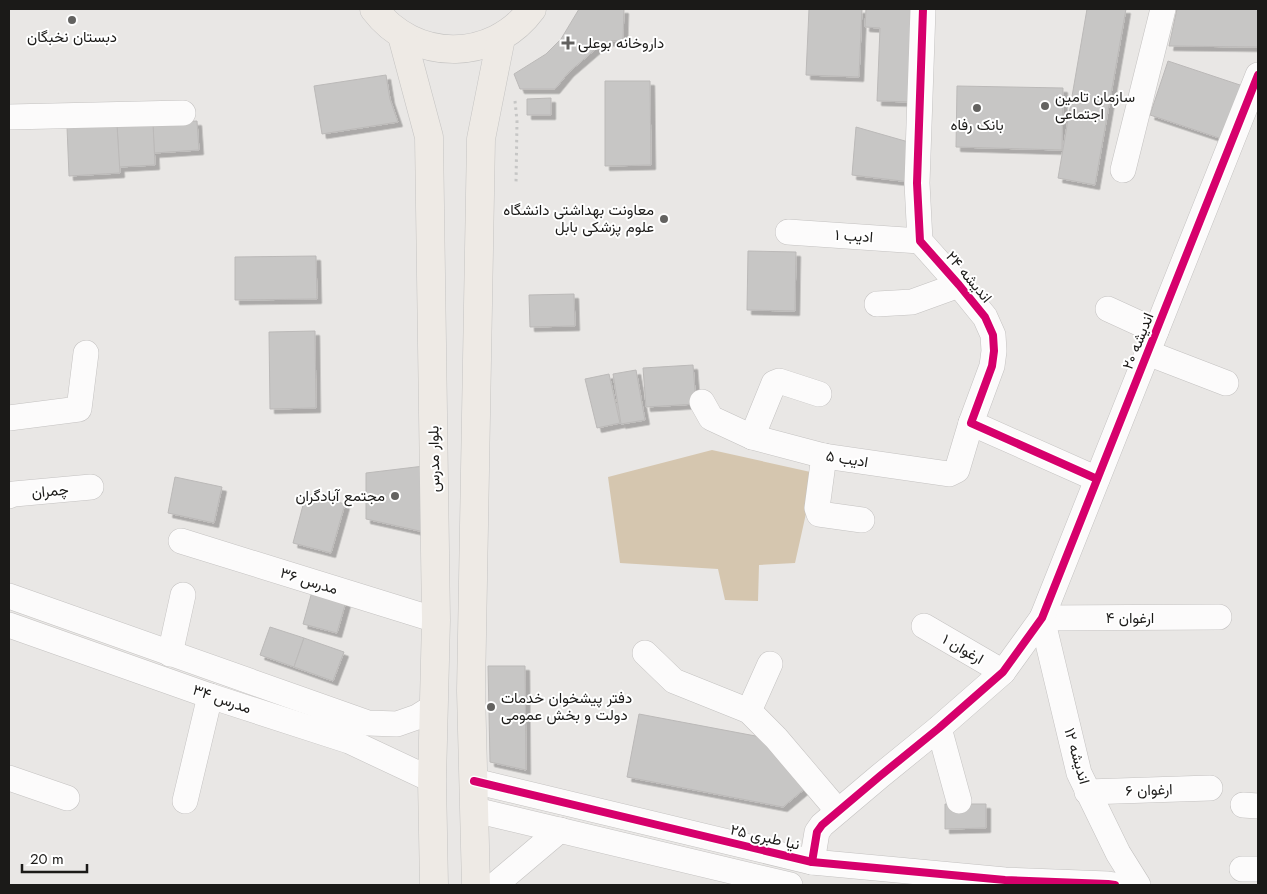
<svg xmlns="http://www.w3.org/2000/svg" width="1267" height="894" font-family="Jost,Vazirmatn,sans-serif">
	<defs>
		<filter id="shadow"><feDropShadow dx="4.5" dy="4.5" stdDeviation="0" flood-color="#0004"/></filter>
	</defs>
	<rect width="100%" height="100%" fill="#e9e7e5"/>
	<polygon fill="#d5c6af" points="712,450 815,473 795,563 759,565 758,601 725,600 718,569 620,563 608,477"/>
	<g fill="#c7c6c5" stroke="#bbb9b8" filter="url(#shadow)">
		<polygon points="579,9 624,9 623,40 610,41 598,47 569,72 555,89 520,89 514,74 546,54 561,39"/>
		<polygon points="809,9 862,9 859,77 806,75"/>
		<polygon points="866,9 916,9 913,102 877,101 880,28 865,27"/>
		<polygon points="1087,9 1126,9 1095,185 1058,178"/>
		<polygon points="1177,9 1258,9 1258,47 1169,46"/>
		<polygon points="1168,61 1246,87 1228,141 1150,115"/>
		<polygon points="386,75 390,99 398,122 322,134 314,86"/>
		<polygon points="605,81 650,81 651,165 605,166"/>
		<polygon points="957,86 1063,88 1062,150 956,147"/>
		<polygon points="551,98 551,115 527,115 527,99"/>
		<polygon points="197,121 199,150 154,153 153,123"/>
		<polygon points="153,123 155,165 119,167 117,125"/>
		<polygon points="117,125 120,173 69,176 67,127"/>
		<polygon points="856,127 912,143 910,182 852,175"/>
		<polygon points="748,251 796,252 795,311 747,310"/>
		<polygon points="316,256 317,299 235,300 235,257"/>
		<polygon points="574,294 575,326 530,327 529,295"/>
		<polygon points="315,331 316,408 270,409 269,332"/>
		<polygon points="693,365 696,404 646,407 643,368"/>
		<polygon points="636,370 645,420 621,424 613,374"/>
		<polygon points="609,374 620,423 597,428 585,379"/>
		<polygon points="424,466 424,532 366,519 366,473"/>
		<polygon points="175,477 222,487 214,523 168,513"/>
		<polygon points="306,494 345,504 331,553 293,543"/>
		<polygon points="313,588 347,598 337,633 303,624"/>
		<polygon points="270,627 304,638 294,667 260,655"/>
		<polygon points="304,638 344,652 333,681 294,667"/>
		<polygon points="488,666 525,666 526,770 490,762"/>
		<polygon points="639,714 766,738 807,787 783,807 627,777"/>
		<polygon points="945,804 986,804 986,828 945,829"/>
	</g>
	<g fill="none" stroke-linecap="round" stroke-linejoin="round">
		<g stroke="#c4c2c1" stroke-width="26">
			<g id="minor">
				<polyline points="923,9 917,183 920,241 959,285 985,317 993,335 994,351 992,366 971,423 1097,479"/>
				<polyline points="9,117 183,113"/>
				<polyline points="1123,170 1163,9"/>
				<polyline points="788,232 920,241"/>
				<polyline points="877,304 912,302 959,285"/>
				<polyline points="1108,309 1156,331"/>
				<polyline points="1148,353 1226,383"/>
				<polyline points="702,402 711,418 752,437 824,456 949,474 957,470 971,423"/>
				<polyline points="9,418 79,409 86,353"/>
				<polyline points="752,437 774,383 779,381 819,394"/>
				<polyline points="824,456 817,508 819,514 862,520"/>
				<polyline points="9,496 14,494 91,487"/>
				<polyline points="181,541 436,620"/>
				<polyline points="9,596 368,723 397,724 417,717 433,707"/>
				<polyline points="1042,618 1079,773 1118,853 1138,885"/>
				<polyline points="1042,618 1219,617"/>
				<polyline points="9,625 210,696 349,741 432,780"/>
				<polyline points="924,626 1003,672"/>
				<polyline points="645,653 674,681 749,711 776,738 838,811"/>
				<polyline points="170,654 183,595"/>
				<polyline points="749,711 770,664"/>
				<polyline points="939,728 959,801"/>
				<polyline points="9,778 67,798"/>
				<polyline points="474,781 812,862 1005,880 1108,884 1115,885"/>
				<polyline points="1087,792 1210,788"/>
				<polyline points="185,801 210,696"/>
				<polyline points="1243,805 1258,806"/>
				<polyline points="475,810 790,885"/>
				<polyline points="812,862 817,832 822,825 880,776 939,728 1003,672 1042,618 1258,75"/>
				<polyline points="1242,869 1258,869"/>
				<polyline points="495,885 560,830"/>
			</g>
		</g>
		<g stroke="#c5c4c3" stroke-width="29">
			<g id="major">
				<path d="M374 9C414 62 492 63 532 9"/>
				<polyline points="402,36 429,137 436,620 432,780 434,885"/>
				<polyline points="476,885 471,691 481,139 501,38"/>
			</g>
		</g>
		<polyline stroke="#c6c6c5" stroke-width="3" stroke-dasharray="2.5 4" stroke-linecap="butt" points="515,101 517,121 516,184"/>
		<use href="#minor" stroke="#fcfbfb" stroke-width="25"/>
		<use href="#major" stroke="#eeeae5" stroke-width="28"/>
		<g stroke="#fff" stroke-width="11">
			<g id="cycleway">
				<polyline points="923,9 917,183 920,241 959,285 985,317 993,335 994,351 992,366 971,423 1097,479"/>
				<polyline points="474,781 812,862 1005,880 1108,884 1115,885"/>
				<polyline points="812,862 817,832 822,825 880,776 939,728 1003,672 1042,618 1258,75"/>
			</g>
		</g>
		<use href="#cycleway" stroke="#d6006c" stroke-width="8"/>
	</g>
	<g fill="#636260" stroke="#fff" stroke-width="2">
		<circle cx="72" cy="20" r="5"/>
		<path d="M565.5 35.5h5v5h5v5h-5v5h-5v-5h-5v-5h5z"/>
		<circle cx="1045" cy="106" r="5"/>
		<circle cx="977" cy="108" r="5"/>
		<circle cx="664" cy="219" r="5"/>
		<circle cx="395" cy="496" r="5"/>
		<circle cx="491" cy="707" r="5"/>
	</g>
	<g text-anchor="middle" stroke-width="4" stroke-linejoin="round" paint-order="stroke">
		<g font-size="15" fill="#1b1a18" stroke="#fff" text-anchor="start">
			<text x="72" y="42" text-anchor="middle">دبستان نخبگان</text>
			<text x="578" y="48">داروخانه بوعلی</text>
			<text x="1055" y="102">سازمان تامین<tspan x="1055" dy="17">اجتماعی</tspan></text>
			<text x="977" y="130" text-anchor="middle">بانک رفاه</text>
			<text x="654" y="215" text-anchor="end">معاونت بهداشتی دانشگاه<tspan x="654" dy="17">علوم پزشکی بابل</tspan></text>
			<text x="385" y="501" text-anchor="end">مجتمع آبادگران</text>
			<text x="501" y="703">دفتر پیشخوان خدمات<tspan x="501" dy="17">دولت و بخش عمومی</tspan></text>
		</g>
		<g font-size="15" fill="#1b1a18" stroke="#fff">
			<text transform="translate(854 236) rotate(4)" y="5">ادیب ۱</text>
			<text transform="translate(969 277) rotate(50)" y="5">اندیشه ۲۴</text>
			<text transform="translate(1138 341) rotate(-68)" y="5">اندیشه ۲۰</text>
			<text transform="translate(434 459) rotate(-91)" y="5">بلوار مدرس</text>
			<text transform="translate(847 459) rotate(9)" y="5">ادیب ۵</text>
			<text transform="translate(50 491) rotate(-5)" y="5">چمران</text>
			<text transform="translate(309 581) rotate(17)" y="5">مدرس ۳۶</text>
			<text x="1130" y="623">ارغوان ۴</text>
			<text transform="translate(963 649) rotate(30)" y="5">ارغوان ۱</text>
			<text transform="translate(222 699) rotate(19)" y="5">مدرس ۳۴</text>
			<text transform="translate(1077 756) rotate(74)" y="5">اندیشه ۱۲</text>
			<text transform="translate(1149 790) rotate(-2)" y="5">ارغوان ۶</text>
			<text transform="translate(765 837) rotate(13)" y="5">نیا طبری ۲۵</text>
		</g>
	</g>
	<rect width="1267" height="894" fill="none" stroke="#1b1a18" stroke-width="20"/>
	<path d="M22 864v8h65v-8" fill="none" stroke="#1b1a18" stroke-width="2.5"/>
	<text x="30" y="864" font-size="15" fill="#1b1a18" stroke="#ffffff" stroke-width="4" paint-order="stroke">20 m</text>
</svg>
